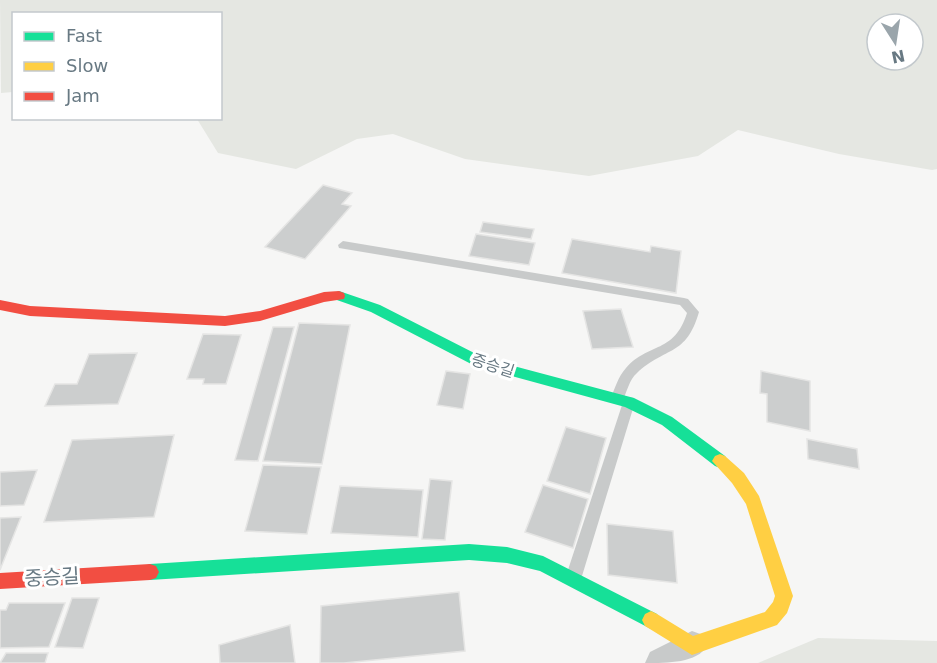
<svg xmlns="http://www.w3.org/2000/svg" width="937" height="663" font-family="'DejaVu Sans','Noto Sans KR',sans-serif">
	<rect width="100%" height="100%" fill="#f6f6f5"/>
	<g fill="#e5e7e2" fill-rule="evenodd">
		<path d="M0 0H937V169L932 170 839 154 738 130 698 156 589 176 465 159 393 134 357 139 296 169 218 153 197 119 220 118V14H14L13 92 1 93ZM877 24H913V60H877Z"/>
		<polygon points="818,638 937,641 937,663 758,663"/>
	</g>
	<g fill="#cccece" stroke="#e5e5e4" stroke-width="1.5">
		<polygon points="323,185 352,193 342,204 351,206 305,259 265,247"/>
		<polygon points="483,222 534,229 531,239 480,232"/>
		<polygon points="476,234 535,243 529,265 469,256"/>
		<polygon points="572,239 650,252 651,246 681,251 676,293 562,273"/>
		<polygon points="621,309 633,347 592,349 583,311"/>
		<polygon points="299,323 350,325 322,464 263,461"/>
		<polygon points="273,327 294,327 258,461 235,460"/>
		<polygon points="203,334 241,335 226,384 203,384 204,379 187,379"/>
		<polygon points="137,353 118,404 45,406 55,384 77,384 89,354"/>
		<polygon points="446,371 470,374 463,409 437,405"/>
		<polygon points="761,371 810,381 810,431 767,422 767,394 760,393"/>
		<polygon points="566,427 606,438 590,494 547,481"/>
		<polygon points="174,435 154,517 44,522 72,440"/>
		<polygon points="807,439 857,449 859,469 808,459"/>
		<polygon points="263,465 321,467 307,534 245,531"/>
		<polygon points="37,470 24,505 0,506 0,472"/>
		<polygon points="430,479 452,481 445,540 422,539"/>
		<polygon points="543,485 588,499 573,548 525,532"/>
		<polygon points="340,486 423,490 418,537 331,533"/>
		<polygon points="21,517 0,570 0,518"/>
		<polygon points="607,524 673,531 677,583 608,575"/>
		<polygon points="459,592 465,651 344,663 320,663 321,606"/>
		<polygon points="72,598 99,598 83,648 55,647"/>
		<polygon points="9,603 65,603 49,647 0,648 0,610 6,610"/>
		<polygon points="290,625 295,663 220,663 219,645"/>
		<polygon points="6,653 48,653 45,663 0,663"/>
	</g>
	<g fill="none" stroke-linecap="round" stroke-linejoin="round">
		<g fill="#c8caca" fill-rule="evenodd">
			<path d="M343 241 684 298 688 299 699 312C686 357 666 346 637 373 629 380 627 392 622 402H612L611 398C615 388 618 377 626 368 649 342 674 354 687 313L680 305 339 248 338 245Z"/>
			<polygon points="629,397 634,398 635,402 582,576 579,581 574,583 569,581 566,576 623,402 624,398"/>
		</g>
		<path fill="#c8caca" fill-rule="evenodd" d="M692 631 703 635 707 646C697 663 668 663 645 663L650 652Z"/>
		<g fill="#16e098" fill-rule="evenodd">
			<polygon points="339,291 380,305 484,358 634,398 672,417 725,456 728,461 725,466 720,468 715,466 662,425 625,407 475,366 371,312 334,299 333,296 334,293"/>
			<polygon points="469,544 507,547 543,556 657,614 660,620 657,626 651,629 540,571 507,563 469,560 150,580 144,578 141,572 144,566 150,564"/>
		</g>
		<polygon fill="#ffcf43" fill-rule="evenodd" points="720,454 725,456 744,473 759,496 793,596 787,613 777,625 692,655 645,626 642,620 645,614 651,611 657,614 693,636 765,612 773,602 775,596 746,504 732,483 712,461 715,456"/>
		<g fill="#f24e42" fill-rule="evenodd">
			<polygon points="339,291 344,293 345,296 344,299 324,302 260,321 225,326 30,316 0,310 0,300 30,306 225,316 260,311 324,292"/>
			<polygon points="150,564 156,566 159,572 156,578 150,580 0,589 0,573"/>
		</g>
	</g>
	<g text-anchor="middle" stroke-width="6" stroke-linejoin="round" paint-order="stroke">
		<g font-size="16" fill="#687983" stroke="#fff">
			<text transform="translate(493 365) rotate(18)" y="6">중승길</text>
		</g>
		<g font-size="20" fill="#687983" stroke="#fff">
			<text transform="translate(52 577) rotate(-3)" y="7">중승길</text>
		</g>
	</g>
	<rect x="12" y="12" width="210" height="108" fill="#ffffff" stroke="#c3c9cd" stroke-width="1.5"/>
	<rect x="24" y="32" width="30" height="9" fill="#16e098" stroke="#c3c9cd" stroke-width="1.5"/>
	<text x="66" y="42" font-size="18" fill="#687983">Fast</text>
	<rect x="24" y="62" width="30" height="9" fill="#ffcf43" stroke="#c3c9cd" stroke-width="1.5"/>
	<text x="66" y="72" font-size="18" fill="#687983">Slow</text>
	<rect x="24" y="92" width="30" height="9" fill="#f24e42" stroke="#c3c9cd" stroke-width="1.5"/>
	<text x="66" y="102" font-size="18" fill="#687983">Jam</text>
	<g transform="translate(895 42) rotate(168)"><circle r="28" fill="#ffffff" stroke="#c3c9cd" stroke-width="1.5"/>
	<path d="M0-4.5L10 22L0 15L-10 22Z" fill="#9aa5ab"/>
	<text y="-9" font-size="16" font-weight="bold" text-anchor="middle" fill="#687983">N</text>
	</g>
</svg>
